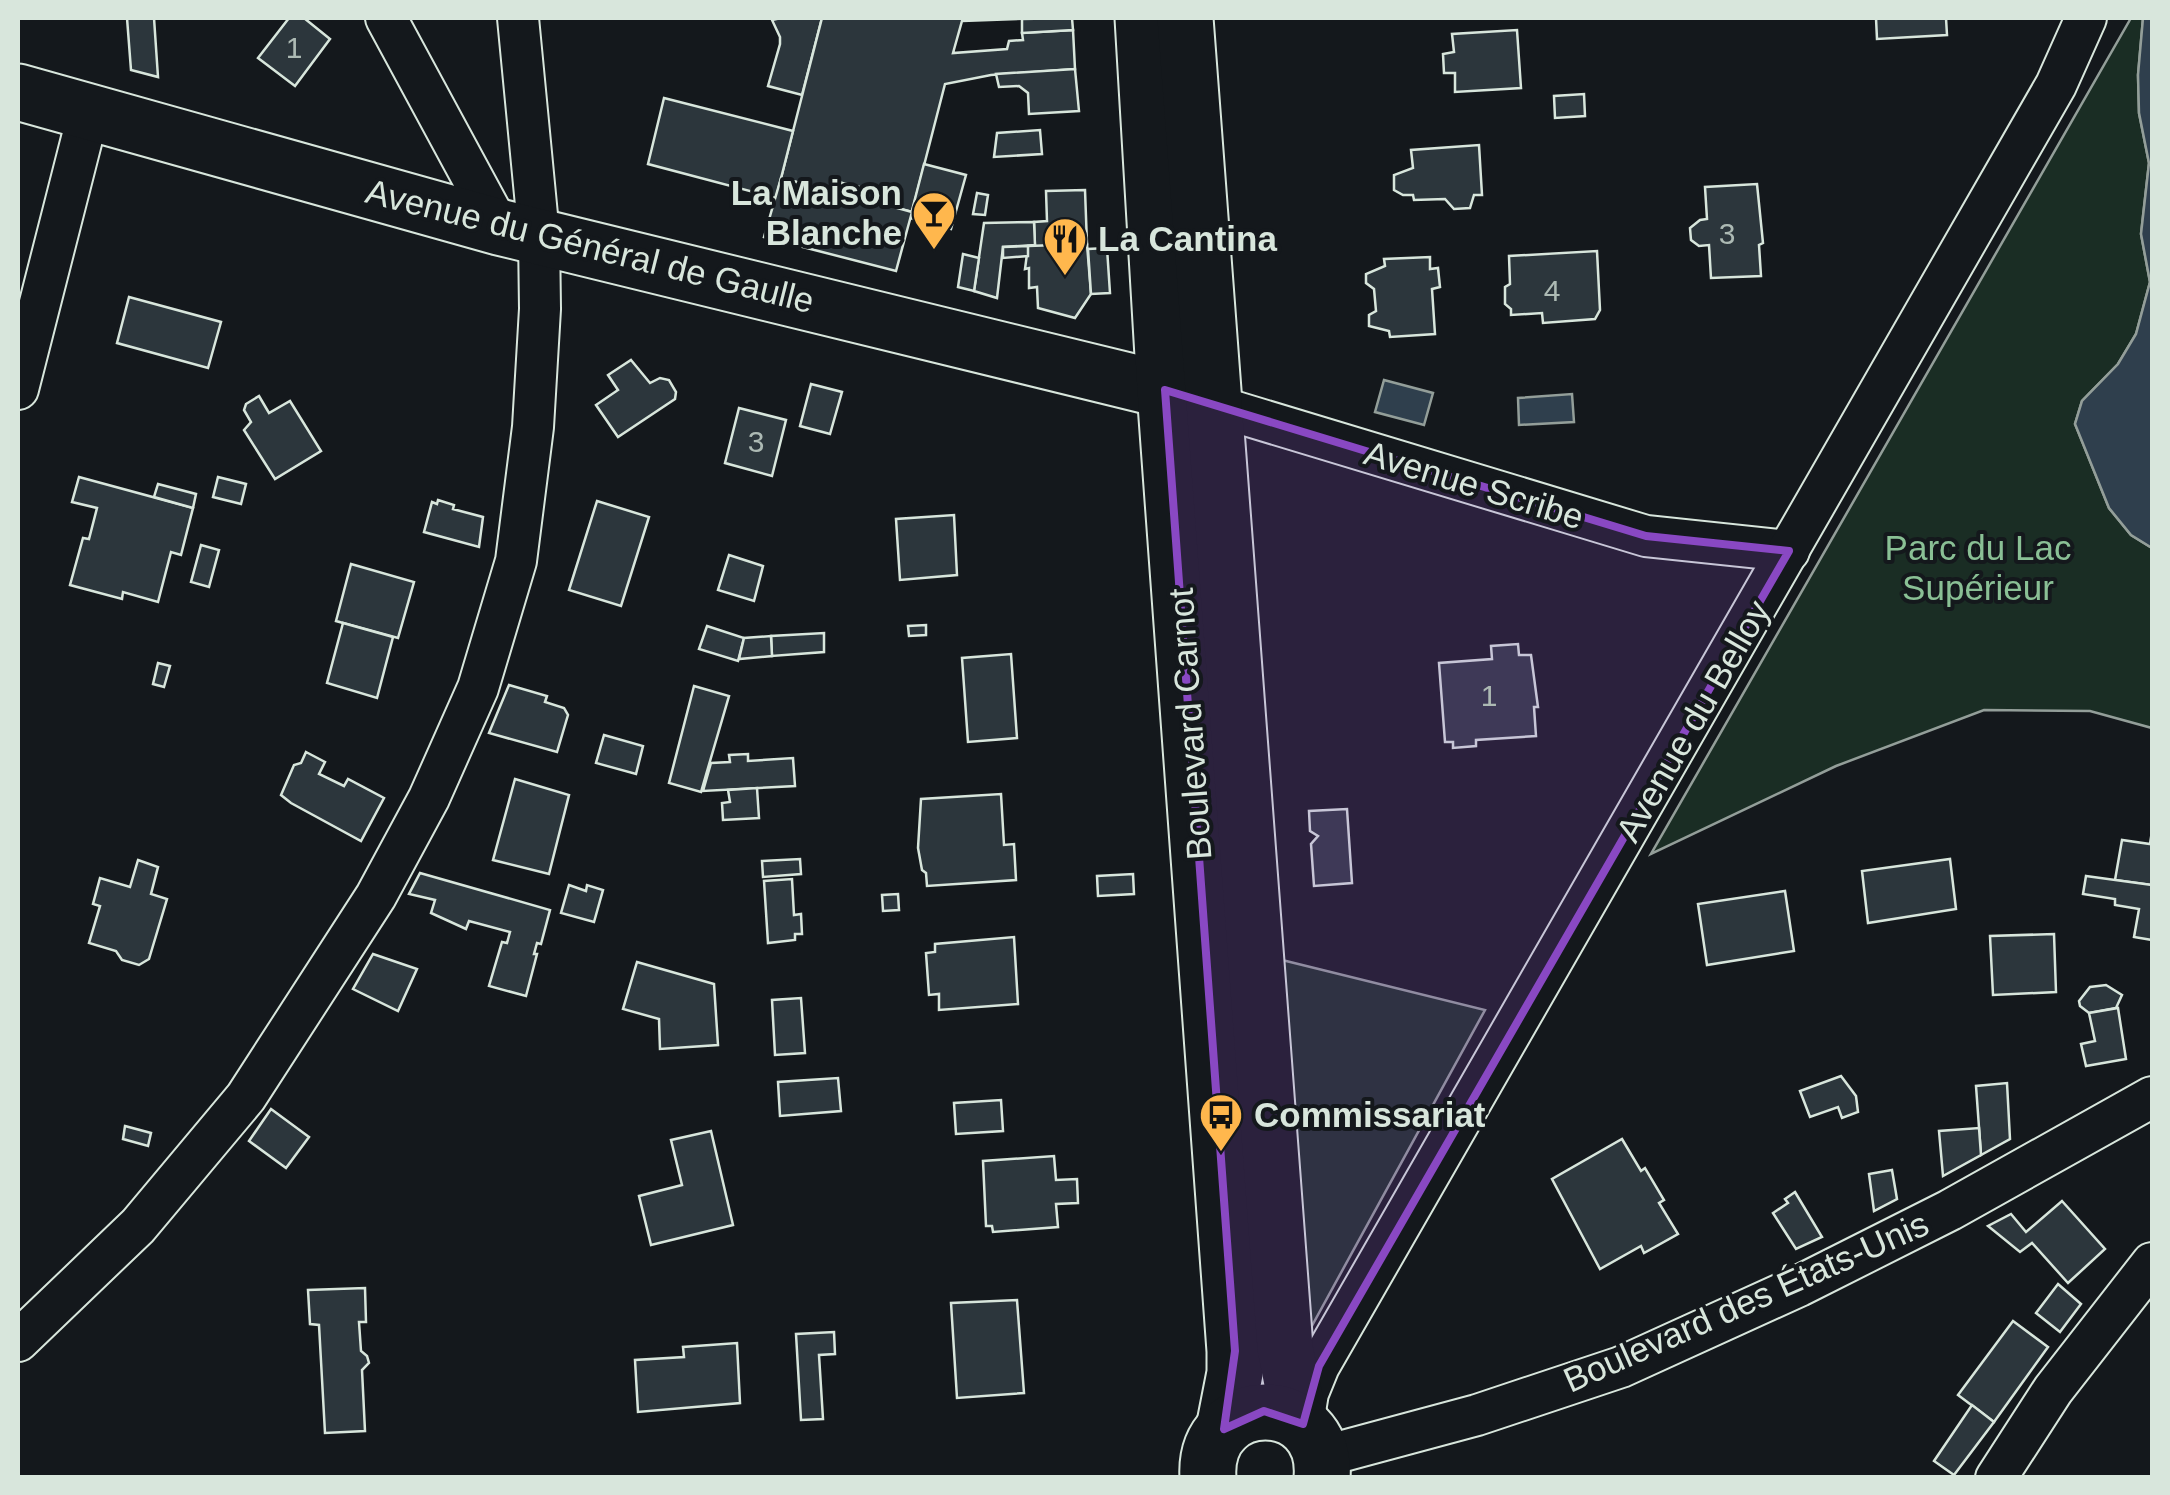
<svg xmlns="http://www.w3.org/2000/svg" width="2170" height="1495" font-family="Helvetica,sans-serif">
	<rect width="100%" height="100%" fill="#14181c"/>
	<g fill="#1a2d24" stroke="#939e99" stroke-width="2.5">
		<polygon points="2131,18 2143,18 2138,75 2139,113 2149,163 2141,234 2150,282 2136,334 2118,364 2082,401 2075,424 2109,508 2131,535 2152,548 2152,728 2090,711 1984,710 1836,766 1651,854"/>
		<polygon points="1278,959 1485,1010 1308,1333"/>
	</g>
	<g fill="#2f3f4d" stroke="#939e99" stroke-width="2.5">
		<polygon points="2143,18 2152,18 2152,548 2131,535 2109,508 2075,424 2082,401 2118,364 2136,334 2150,282 2141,234 2149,163 2139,113 2138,75"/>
		<polygon points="1384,380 1433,393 1424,425 1375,412"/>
		<polygon points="1572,394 1574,422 1519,425 1518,398"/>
	</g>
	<g fill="#2c363c" stroke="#d8e6dc" stroke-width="2.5">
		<polygon points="127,18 154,18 158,77 131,70"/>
		<polygon points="289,18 304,18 330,39 295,86 258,58"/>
		<polygon points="781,18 822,18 802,95 768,86 780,44 780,37 772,20"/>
		<polygon points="822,18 1043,18 962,21 953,53 1007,49 1009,41 1023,40 1022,33 1073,30 1075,69 991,75 945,84 912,212 860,198 863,188 842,183 839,193 781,178"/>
		<polygon points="1072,18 1073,30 1022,33 1022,19"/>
		<polygon points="1876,18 1946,18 1947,35 1877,39"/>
		<polygon points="1517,30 1521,88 1455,92 1455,73 1444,73 1443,54 1454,52 1452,34"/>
		<polygon points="1075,69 1079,111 1029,114 1028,93 1019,86 999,87 996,74"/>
		<polygon points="1584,94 1585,116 1555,118 1554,96"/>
		<polygon points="664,98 793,131 776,198 648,164"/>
		<polygon points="1040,130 1042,154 994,157 997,133"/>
		<polygon points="1479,145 1482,195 1474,195 1470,208 1454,209 1445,199 1414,200 1413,195 1403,195 1394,190 1394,175 1413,168 1411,150"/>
		<polygon points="924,164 966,175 951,229 910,218"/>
		<polygon points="781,178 839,193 842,183 863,188 860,198 912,212 896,271 764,237"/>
		<polygon points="1757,184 1763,243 1759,245 1761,276 1711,278 1709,245 1699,246 1691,240 1690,228 1700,220 1707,219 1705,187"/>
		<polygon points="1085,190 1087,244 1035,247 1034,222 1047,221 1046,191"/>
		<polygon points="977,193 988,195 985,215 973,214"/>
		<polygon points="1034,222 1035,245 1003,247 997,298 974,291 984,223"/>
		<polygon points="1087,244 1091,294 1075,318 1038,308 1037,287 1029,288 1029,268 1025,269 1028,246"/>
		<polygon points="1028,246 1028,256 1003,258 1003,247"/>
		<polygon points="1107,248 1110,293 1091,294 1088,249"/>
		<polygon points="1597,251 1600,310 1595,319 1543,323 1542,313 1511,315 1511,309 1505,304 1505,287 1510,284 1509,256"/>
		<polygon points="963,254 979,258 974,291 958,287"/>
		<polygon points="1430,257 1430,269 1438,268 1440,287 1432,289 1435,334 1390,337 1389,331 1369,326 1369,315 1376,311 1374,289 1366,283 1366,274 1385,266 1384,259"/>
		<polygon points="129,297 221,322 208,368 117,343"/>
		<polygon points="631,360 650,383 660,378 669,380 676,392 675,399 618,437 596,405 618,390 608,375"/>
		<polygon points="811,384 842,392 830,434 800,426"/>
		<polygon points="259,396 269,413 290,401 321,451 275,479 244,430 251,422 244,410 246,404"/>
		<polygon points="739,408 786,420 772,476 725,463"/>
		<polygon points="79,477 193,508 181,555 171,552 158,602 123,592 122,599 70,585 83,538 89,539 97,508 72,502"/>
		<polygon points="218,477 246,484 241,504 213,497"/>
		<polygon points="158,484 196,494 193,508 154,497"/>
		<polygon points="438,500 454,505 453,509 483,517 479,547 424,532 432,502 437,504"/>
		<polygon points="597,501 649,517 621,606 569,590"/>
		<polygon points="954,515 957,575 900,580 896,519"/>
		<polygon points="201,545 219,550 209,587 191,582"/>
		<polygon points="729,555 763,566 754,601 718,590"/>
		<polygon points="351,564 414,582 398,638 336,621"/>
		<polygon points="343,623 393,637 377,698 327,683"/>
		<polygon points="926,625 926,635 909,636 908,626"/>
		<polygon points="707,626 744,638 738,661 699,649"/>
		<polygon points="824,633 824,652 772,656 771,636"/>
		<polygon points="771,636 772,656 739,659 744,638"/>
		<polygon points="1518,644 1519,655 1531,655 1538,707 1534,707 1536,736 1476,740 1476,746 1453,748 1453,742 1445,742 1439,663 1492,659 1491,646"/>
		<polygon points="1011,654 1017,738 968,742 962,658"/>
		<polygon points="158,663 170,666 164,687 153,684"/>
		<polygon points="509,685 547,696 545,702 564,708 568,715 557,752 489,733"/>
		<polygon points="694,686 729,696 701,792 669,783"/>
		<polygon points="604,735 643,746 636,774 596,763"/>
		<polygon points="306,752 325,762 319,774 344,786 348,779 384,798 361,841 291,803 281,795 294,765 301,763"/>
		<polygon points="748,754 748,761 793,758 795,786 703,791 711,763 730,762 729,755"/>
		<polygon points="515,779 569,795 549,874 493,860"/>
		<polygon points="757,788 759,818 723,820 722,803 730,802 728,790"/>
		<polygon points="1001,794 1004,845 1014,844 1016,880 927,886 926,873 922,870 918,848 921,799"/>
		<polygon points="1347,809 1352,883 1314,886 1311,844 1318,836 1310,831 1309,811"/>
		<polygon points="2152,831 2152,885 2115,880 2122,840 2150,844"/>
		<polygon points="800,859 801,874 763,877 762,861"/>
		<polygon points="1950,859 1956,909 1868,923 1862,871"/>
		<polygon points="138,860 158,867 151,894 167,899 149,959 139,965 122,960 116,951 89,943 100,906 93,904 100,878 130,887"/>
		<polygon points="420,873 550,910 541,944 537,943 534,954 537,954 526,996 489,986 502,942 507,943 510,932 469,921 466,929 431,913 435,900 409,894"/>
		<polygon points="1133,874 1134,894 1098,896 1097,876"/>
		<polygon points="2086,876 2152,885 2152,940 2134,937 2139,909 2115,905 2115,899 2083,894"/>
		<polygon points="792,879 794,915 801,914 802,934 795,934 795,940 768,943 764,881"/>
		<polygon points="569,885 586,891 587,885 603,890 594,922 561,913"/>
		<polygon points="1785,891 1794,951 1707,965 1698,904"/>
		<polygon points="898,894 899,910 883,911 882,895"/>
		<polygon points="2054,934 2056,992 1993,995 1990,936"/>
		<polygon points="1014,937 1018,1004 939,1010 939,994 929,995 926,953 935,952 935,944"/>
		<polygon points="373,954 417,969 398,1011 353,989"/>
		<polygon points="637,962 714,984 718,1045 660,1049 659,1019 623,1009"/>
		<polygon points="2106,985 2122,995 2116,1008 2089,1013 2080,1006 2079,1001 2090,987"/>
		<polygon points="801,998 805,1053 775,1055 772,1000"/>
		<polygon points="2118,1008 2126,1059 2086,1066 2081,1044 2095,1041 2089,1013"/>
		<polygon points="1841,1076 1856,1096 1858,1112 1842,1118 1838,1107 1810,1117 1800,1091"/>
		<polygon points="838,1078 841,1111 780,1116 778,1082"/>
		<polygon points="2007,1083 2010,1139 1981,1155 1976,1086"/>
		<polygon points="1001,1100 1003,1131 956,1134 954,1103"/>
		<polygon points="271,1109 309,1137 286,1168 249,1141"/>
		<polygon points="125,1126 151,1133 148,1146 123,1139"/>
		<polygon points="1979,1128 1981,1155 1943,1176 1939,1131"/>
		<polygon points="711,1131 733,1225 651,1245 639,1196 682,1185 671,1140"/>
		<polygon points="1622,1139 1641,1171 1645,1168 1664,1200 1659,1203 1678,1234 1644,1253 1641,1246 1600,1269 1552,1179"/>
		<polygon points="1054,1156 1056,1180 1077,1179 1078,1203 1056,1204 1058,1227 993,1232 992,1226 986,1226 983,1161"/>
		<polygon points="1892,1170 1897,1199 1874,1211 1869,1174"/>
		<polygon points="1795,1192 1822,1237 1796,1249 1773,1213 1788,1203 1785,1199"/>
		<polygon points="2062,1201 2105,1249 2068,1283 2032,1243 2020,1252 1988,1226 2011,1214 2026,1232"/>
		<polygon points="2058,1284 2081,1304 2060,1332 2036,1313"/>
		<polygon points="365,1288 366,1322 359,1322 361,1351 367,1356 369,1363 362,1370 365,1431 325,1433 319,1325 310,1324 308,1290"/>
		<polygon points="1017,1300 1024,1393 957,1398 951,1303"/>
		<polygon points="2013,1321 2048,1347 1994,1422 1958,1395"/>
		<polygon points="834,1332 835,1354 819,1355 823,1419 801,1420 796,1334"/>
		<polygon points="737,1343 740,1403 638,1412 635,1360 684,1357 683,1347"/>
		<polygon points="1972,1405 1994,1422 1954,1475 1934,1461"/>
	</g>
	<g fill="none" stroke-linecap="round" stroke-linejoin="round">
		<g stroke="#d8e6dc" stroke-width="44">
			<g id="street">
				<polyline points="386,18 499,227"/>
				<polyline points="18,389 89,111"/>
				<polyline points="1193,399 1646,536 1789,551"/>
				<polyline points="18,1341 138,1226 246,1097 376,896 429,798 478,688 516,561 533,427 540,309 539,236 518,18"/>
				<polyline points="1303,1423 1308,1393 1319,1366 2056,85 2086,18"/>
				<polyline points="1321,1457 1477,1415 1621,1367 1799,1286 1950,1210 2152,1097"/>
				<polyline points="1996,1478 2053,1390 2152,1263"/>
			</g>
		</g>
		<g stroke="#d8e6dc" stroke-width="59">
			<polyline id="secondary" points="18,92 499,227 1165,390"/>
		</g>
		<g stroke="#d8e6dc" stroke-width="59">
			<g id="primary">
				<polyline points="1143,18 1165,390 1235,1351 1235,1373 1224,1429"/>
				<polyline points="1185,18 1285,1348 1300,1422"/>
				<path d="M1208 1478C1202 1390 1329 1390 1322 1478"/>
			</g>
		</g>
		<use href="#street" stroke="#14181c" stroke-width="40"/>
		<use href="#secondary" stroke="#14181c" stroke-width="55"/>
		<use href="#primary" stroke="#14181c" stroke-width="55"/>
	</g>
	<path fill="#8948c3" fill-opacity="0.2" stroke="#8948c3" stroke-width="8" stroke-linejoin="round" d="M1165 390 1646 536 1789 551 1319 1366 1303 1424 1264 1411 1224 1429 1235 1351Z"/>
	<defs>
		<g id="bar-pin" transform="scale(2.25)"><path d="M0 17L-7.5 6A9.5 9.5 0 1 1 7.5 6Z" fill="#ffb74d" stroke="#14181c"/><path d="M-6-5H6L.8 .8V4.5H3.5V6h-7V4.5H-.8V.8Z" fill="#111"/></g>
		<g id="restaurant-pin" transform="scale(2.25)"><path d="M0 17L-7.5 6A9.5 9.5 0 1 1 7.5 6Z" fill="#ffb74d" stroke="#14181c"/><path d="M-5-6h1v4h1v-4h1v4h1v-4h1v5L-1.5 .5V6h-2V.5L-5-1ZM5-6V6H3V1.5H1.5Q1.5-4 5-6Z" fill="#111"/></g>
		<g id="bus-pin" transform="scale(2.25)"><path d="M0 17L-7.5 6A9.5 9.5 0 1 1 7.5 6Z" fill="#ffb74d" stroke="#14181c"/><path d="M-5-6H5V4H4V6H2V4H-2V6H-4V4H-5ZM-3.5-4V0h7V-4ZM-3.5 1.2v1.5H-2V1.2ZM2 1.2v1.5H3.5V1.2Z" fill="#111"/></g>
	</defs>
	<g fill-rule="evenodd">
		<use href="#bar-pin" x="934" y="213"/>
		<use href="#restaurant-pin" x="1065" y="239"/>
		<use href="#bus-pin" x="1221" y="1115"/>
	</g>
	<g text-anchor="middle" stroke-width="8" stroke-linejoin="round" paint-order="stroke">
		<g font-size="30" fill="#adbab4">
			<text x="294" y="58">1</text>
			<text x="1727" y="244">3</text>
			<text x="1552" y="301">4</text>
			<text x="756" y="452">3</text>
			<text x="1489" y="706">1</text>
		</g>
		<g font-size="35" font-weight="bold" fill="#d8e6dc" stroke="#14181c" text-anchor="start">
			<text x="902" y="205" text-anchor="end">La Maison<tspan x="902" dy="40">Blanche</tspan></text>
			<text x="1098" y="251">La Cantina</text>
			<text x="1254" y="1127">Commissariat</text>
		</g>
		<g font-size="35" fill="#d8e6dc" stroke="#14181c">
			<text transform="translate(590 246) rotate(14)" y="12">Avenue du Général de Gaulle</text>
			<text transform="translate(1474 485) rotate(17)" y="12">Avenue Scribe</text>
			<text transform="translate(1693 721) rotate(-60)" y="12">Avenue du Belloy</text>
			<text transform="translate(1190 724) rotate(-94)" y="12">Boulevard Carnot</text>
			<text transform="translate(1746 1302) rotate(-24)" y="12">Boulevard des États-Unis</text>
		</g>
		<g font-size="35" fill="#8ac095" stroke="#14181c">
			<text x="1978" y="560">Parc du Lac<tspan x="1978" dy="40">Supérieur</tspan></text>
		</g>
	</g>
	<rect width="2170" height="1495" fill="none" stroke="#d8e6dc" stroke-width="40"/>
</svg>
